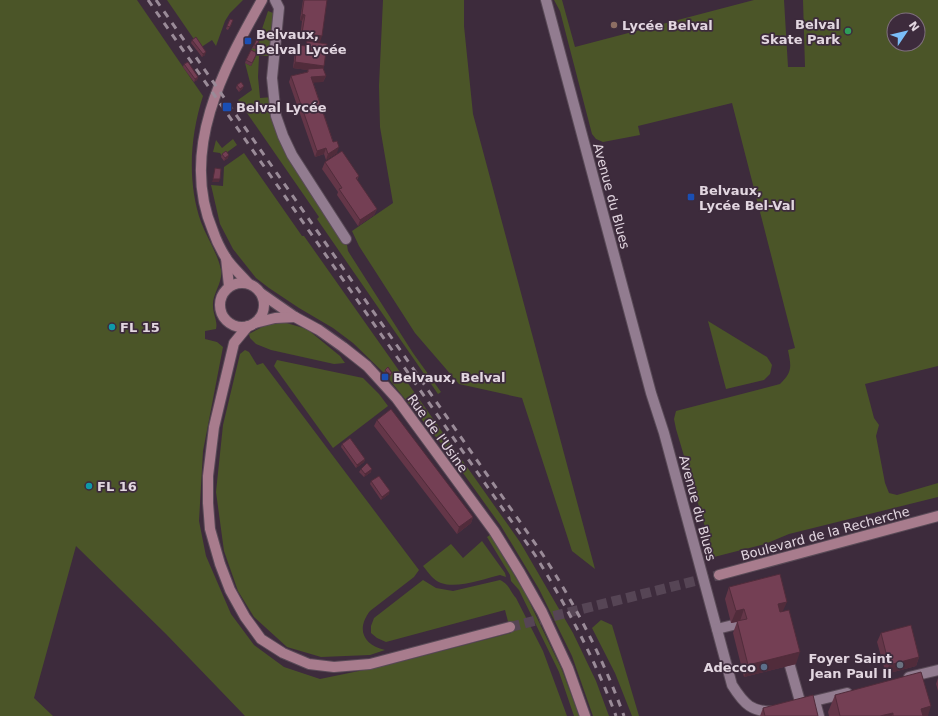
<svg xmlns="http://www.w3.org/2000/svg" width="938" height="716" font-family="'DejaVu Sans',sans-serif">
	<rect width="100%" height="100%" fill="#3d2b3c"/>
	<g fill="#4b5528" fill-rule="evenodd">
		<path d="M0 0H137L203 96C190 136 187 182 201 222 207 238 218 254 221 270 223 283 212 294 213 306 213 314 218 322 216 329L205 331V339L217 342 223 347 203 451 199 521 206 556 231 614 254 645 284 667 320 679 388 665 511 633 505 610 386 642 377 638 371 633V626L374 618 423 580 436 588 453 591 500 580C510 585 509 590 516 598L543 651 567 716H245L166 634 76 546 34 698 53 716H0Z"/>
		<polygon points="167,0 243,0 230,13 225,21 216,46 212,40 200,48"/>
		<polygon points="383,0 464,0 464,26 473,114 595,569 572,551 522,398 459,384 415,333 359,246 352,231 393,203 380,127 379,86"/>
		<path d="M554 0H562L575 47 754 0H784L788 67H805L803 0H938V366L865 384 874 418 879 425 876 436 885 483 889 493 897 495 938 483V497L789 534 765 544 714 557 676 429 674 419 676 411 780 384C793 372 791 366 788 350L795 348 732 103 638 126 640 135 603 142 596 139 592 134 560 11ZM894 20H918V44H894Z"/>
		<polygon points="268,11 273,13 269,56 259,56 258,77 260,98 273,97 283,136 346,239 348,251 413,353 441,392 438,394 317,219 319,217 238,100 252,90 245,63 251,66 256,56 250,53 252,48 255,49 259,43 256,41 262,29"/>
		<polygon points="233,139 237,145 222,156 220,153 213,152 216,140 222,148"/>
		<polygon points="244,153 302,236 304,236 520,542 573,633 596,681 609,716 593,716 572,656 539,589 501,526 448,452 388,378 391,375 387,370 384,373 353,343 333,328 299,308 269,288 256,278 233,249 220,224 211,185 223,186 224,167"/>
		<polygon points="708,321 767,357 772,365 770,374 764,380 726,389"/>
		<polygon points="283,322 307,329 340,356 345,363 334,364 271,350 256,344 250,338 249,334 266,325"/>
		<path d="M245 350 249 352 257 365 263 363 419 570 414 577 370 611C356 629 363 645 385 650L370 655 321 657 287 647 254 617 238 591 224 551 216 492 223 425 240 354Z"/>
		<polygon points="277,360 363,378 379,394 388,406 333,448 274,366"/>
		<polygon points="490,535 525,593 562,670 579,716 574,716 559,672 519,590 511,581 510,575 487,537"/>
		<path d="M482 541 505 573 506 577 500 575C484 579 457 589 441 583 433 580 428 572 423 566L451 544 463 558Z"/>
		<polygon points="601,620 612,625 639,716 632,716 615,673 592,628"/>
	</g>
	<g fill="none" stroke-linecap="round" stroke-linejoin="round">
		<polyline stroke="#564555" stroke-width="10" stroke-dasharray="10 5" stroke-linecap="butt" points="510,627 719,575"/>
		<g stroke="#594a57" stroke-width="12">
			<g id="street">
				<polyline points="275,0 279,8 272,78 276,116 283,136 292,155 346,239"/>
				<path d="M546 0 651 393 664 433 732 685C744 704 752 713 775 711"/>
				<polyline points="717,629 741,623"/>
				<polyline points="790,666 801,705"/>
				<polyline points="909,677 938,670"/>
				<polyline points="815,701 819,716"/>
				<polyline points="802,704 847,693"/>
			</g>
		</g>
		<g stroke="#594a57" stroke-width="12">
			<g id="secondary">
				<polyline points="226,258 229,286"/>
				<circle cx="242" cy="305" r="22"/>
				<path d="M248 283C241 275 232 267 226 258 221 250 216 240 213 231 179 151 223 69 262 0"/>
				<polyline points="262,294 295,317 319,330 343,347 367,366 397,399 494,531 520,573 542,612 568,668 585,716"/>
				<polyline points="255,323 275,318 295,317"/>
				<polyline points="248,326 234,343 214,427 208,476 208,503 210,529 220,564 230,590 245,617 261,639 283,653 309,664 334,667 370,664 510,627"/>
				<polyline points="719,575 938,516"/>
			</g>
		</g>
		<use href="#street" stroke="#927c90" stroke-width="10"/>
		<use href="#secondary" stroke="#a87c8d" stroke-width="10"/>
		<g stroke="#9a8b98" stroke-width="3" stroke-dasharray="7 7" stroke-linecap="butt">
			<path d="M148 0 535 555C567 607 595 659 616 716"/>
			<path d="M156 0 541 552C575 604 603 658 624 716"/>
		</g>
	</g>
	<g fill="#643648">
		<polygon points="303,0 304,0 320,42 300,39 302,21 300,20"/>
		<polygon points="232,23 228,30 226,29 227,26"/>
		<polygon points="192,40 205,55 202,57 191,43"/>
		<polygon points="307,41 324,66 323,68 326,76 323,82 313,82 337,153 326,160 324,154 315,157 289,82 291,76 307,72 308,70 293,68 295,51 297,45 305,46"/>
		<polygon points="259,42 255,49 252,48 254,45"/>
		<polygon points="256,56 251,66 245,63 246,60"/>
		<polygon points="184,64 198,77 197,80 194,82 183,67"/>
		<polygon points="237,85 244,86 242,89 239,92 236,88"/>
		<polygon points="222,154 228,158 224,161 221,157"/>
		<polygon points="325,162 359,176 357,180 377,209 374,215 358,226 337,195 338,192 322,169"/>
		<polygon points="385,370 392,373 391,376 388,378 384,373"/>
		<polygon points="377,420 473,517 471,523 457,534 374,426"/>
		<polygon points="342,444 365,459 364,462 356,468 341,447"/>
		<polygon points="361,469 371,472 364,477 359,472"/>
		<polygon points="371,481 389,494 381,500 370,484"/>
		<polygon points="729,587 783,612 796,664 744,677 733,633 737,622 731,623 725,599"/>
		<polygon points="881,633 919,657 916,666 886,674 877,642"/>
		<polygon points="938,678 938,691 936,684"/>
		<polygon points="835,695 928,716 829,716 828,712"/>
		<polygon points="763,708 818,716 760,716"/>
	</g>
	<g fill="#512c3b">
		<polygon points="302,14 305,15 302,21 300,20"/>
		<polygon points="302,33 322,36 320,42 300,39"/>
		<polygon points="206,52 205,55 202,57 203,54"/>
		<polygon points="295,62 324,66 322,72 293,68"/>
		<polygon points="326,76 323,82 309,83 311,77"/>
		<polygon points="198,77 197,80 194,82 195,79"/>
		<polygon points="244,86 242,89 239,92 240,89"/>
		<polygon points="339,147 337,153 326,160 328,154"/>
		<polygon points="326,148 324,154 315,157 317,151"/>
		<polygon points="229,155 228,158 224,161 225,158"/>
		<polygon points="213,179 220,179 219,182 212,182"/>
		<polygon points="377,209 374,215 358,226 360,220"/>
		<polygon points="365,459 364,462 356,468 357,465"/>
		<polygon points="372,469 371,472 364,477 365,474"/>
		<polygon points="390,491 389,494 381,500 382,497"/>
		<polygon points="473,517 471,523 457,534 459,527"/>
		<polygon points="787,602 782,613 774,616 778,604"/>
		<polygon points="744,609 740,621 731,623 736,611"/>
		<polygon points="800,652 796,664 744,677 748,665"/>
		<polygon points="919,657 916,666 886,674 889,665"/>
		<polygon points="931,706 928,716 918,716 921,709"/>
		<polygon points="893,713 892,716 880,716"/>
	</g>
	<g fill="#743f54" stroke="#512c3b">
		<polygon points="304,0 327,0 322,36 302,33 305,15 302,14"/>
		<polygon points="230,19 233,20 230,27 227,26"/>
		<polygon points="196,37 206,52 203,54 192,40"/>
		<polygon points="257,38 260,39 256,46 254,45"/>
		<polygon points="307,41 327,44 324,66 295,62 297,45 306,46"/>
		<polygon points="251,50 257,53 252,63 246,60"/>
		<polygon points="188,62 198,77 195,79 184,64"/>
		<polygon points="323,68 326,76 311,77 333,142 337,141 339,147 328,154 326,148 317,151 291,76 308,72 308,69"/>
		<polygon points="241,82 244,86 240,89 237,85"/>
		<polygon points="226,151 229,155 225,158 222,154"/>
		<polygon points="342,151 359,176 356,178 377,209 360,220 339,189 342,188 325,162"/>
		<polygon points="215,168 221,169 220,179 213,179"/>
		<polygon points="388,367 392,373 389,375 385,370"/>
		<polygon points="391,409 473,517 459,527 377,420"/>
		<polygon points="350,438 365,459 357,465 342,444"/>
		<polygon points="367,463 372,469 365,474 361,469"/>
		<polygon points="379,476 390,491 382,497 371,481"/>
		<polygon points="780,574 787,602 778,604 780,612 789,610 800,652 748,665 737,621 747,619 744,609 736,611 729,587"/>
		<polygon points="911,625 919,657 889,665 881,633"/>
		<polygon points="921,672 931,706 921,709 923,716 893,716 893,713 880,716 840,716 835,695"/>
		<polygon points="813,695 818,716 765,716 763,708"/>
	</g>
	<circle fill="#8d6e63" stroke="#3d2b3c" stroke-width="1.5" cx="614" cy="25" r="4"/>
	<circle fill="#2e9e5b" stroke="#3d2b3c" stroke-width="1.5" cx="848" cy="31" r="4"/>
	<g fill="#1a4fb4" stroke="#3d2b3c" stroke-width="1.5">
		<rect x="244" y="37" width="8" height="8" rx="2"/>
		<rect x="222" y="102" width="10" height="10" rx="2"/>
		<rect x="687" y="193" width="8" height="8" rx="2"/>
		<rect x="381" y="373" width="8" height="8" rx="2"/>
	</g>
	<g fill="#0f9aa8" stroke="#3d2b3c" stroke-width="1.5">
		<circle cx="112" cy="327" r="4"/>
		<circle cx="89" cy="486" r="4"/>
	</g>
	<circle fill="#6b7280" stroke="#3d2b3c" stroke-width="1.5" cx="900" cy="665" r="4"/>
	<circle fill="#5c6f8a" stroke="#3d2b3c" stroke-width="1.5" cx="764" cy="667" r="4"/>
	<g text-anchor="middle" stroke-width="3.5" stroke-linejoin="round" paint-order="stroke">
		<g font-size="13" font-weight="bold" fill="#e2d6e0" stroke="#3d2b3c" text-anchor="start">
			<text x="840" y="29" text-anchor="end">Belval<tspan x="840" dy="15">Skate Park</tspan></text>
			<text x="622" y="30">Lycée Belval</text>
			<text x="256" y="39">Belvaux,<tspan x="256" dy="15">Belval Lycée</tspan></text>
			<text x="236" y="112">Belval Lycée</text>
			<text x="699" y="195">Belvaux,<tspan x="699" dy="15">Lycée Bel-Val</tspan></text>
			<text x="120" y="332">FL 15</text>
			<text x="393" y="382">Belvaux, Belval</text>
			<text x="97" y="491">FL 16</text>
			<text x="892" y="663" text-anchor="end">Foyer Saint<tspan x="892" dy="15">Jean Paul II</tspan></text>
			<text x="756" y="672" text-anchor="end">Adecco</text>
		</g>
		<g font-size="13" fill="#e2d6e0" stroke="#3d2b3c">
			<text transform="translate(612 196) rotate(75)" y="5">Avenue du Blues</text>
			<text transform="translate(438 433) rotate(54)" y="5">Rue de l'Usine</text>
			<text transform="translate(698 508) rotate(75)" y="5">Avenue du Blues</text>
			<text transform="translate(825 533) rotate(-15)" y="5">Boulevard de la Recherche</text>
		</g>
	</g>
	<g transform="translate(906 32) rotate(55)"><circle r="19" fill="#3d2b3c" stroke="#7f6f7e"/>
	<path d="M0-3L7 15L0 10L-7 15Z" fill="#7bbef8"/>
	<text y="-6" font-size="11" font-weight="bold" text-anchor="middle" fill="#e2d6e0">N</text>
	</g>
</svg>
